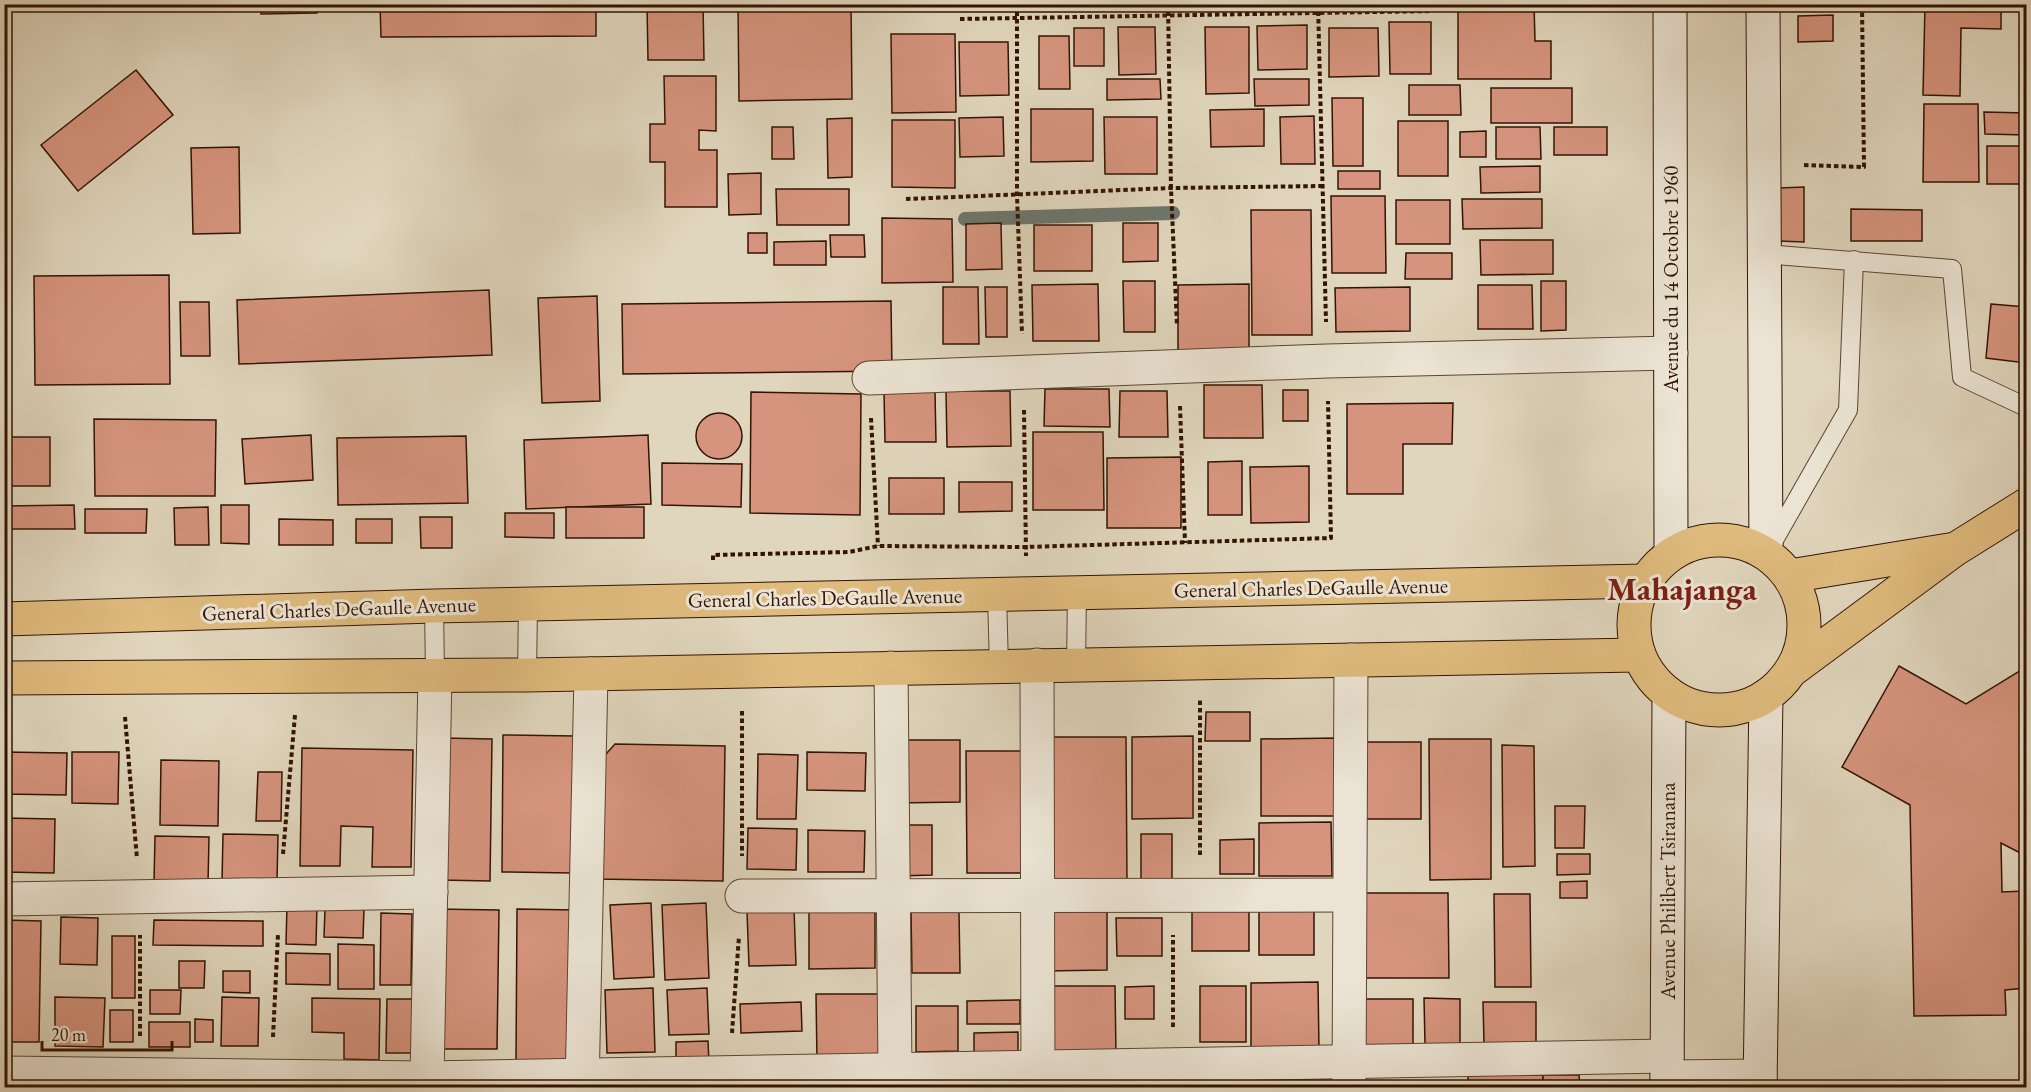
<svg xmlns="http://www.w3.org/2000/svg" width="2031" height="1092" font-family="'EB Garamond',serif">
	<rect width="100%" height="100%" fill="#e0d6bd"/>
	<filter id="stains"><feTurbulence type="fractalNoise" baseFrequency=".00333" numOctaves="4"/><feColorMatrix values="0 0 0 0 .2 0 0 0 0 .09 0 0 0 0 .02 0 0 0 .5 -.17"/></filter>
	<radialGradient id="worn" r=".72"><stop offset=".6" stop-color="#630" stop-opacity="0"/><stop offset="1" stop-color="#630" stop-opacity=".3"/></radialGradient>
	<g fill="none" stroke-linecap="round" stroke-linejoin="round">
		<polyline stroke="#6d766d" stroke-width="14" points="965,219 1173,213"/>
	</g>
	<g fill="#d6947e" stroke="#321402" stroke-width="1.5">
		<polygon points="261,4 317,4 317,13 261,14"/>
		<polygon points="380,4 596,4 596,36 381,37"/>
		<polygon points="647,4 703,4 704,60 648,60"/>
		<polygon points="738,4 851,4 852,99 739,101"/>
		<polygon points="1458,4 1534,4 1535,41 1551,41 1551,79 1458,79"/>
		<polygon points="1925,4 2001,4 2001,29 1961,28 1960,96 1923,95"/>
		<polygon points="1833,15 1833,41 1798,42 1798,16"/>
		<polygon points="1389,22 1431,22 1431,74 1390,74"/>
		<polygon points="1307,25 1307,69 1258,70 1257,26"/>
		<polygon points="1118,27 1155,27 1156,74 1119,75"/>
		<polygon points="1205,27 1249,27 1249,93 1206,94"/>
		<rect x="1074" y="28" width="30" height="38"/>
		<polygon points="1329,28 1378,28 1379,76 1329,77"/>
		<polygon points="891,34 955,34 956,112 892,113"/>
		<polygon points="1039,36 1069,36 1070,89 1039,89"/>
		<polygon points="959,42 1008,42 1009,95 960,96"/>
		<polygon points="136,70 173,115 78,191 41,145"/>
		<polygon points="664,76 716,76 716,131 699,130 699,150 717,150 717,207 665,207 665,162 650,162 650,124 665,124"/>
		<polygon points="1107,79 1160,79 1161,99 1107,100"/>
		<polygon points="1254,79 1309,79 1309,105 1255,106"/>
		<polygon points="1409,85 1460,85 1461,115 1409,115"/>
		<rect x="1491" y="88" width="81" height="35"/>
		<polygon points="1332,98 1363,98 1363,166 1333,166"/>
		<polygon points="1924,104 1978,104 1979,182 1923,182"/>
		<polygon points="1031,109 1093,109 1093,161 1031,162"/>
		<polygon points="1264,109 1264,146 1211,147 1210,110"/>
		<polygon points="1984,112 2026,113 2026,135 1985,134"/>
		<polygon points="1314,116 1315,164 1281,164 1280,117"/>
		<polygon points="1003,117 1004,156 960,157 959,118"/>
		<polygon points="1104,117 1157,117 1157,174 1105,174"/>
		<polygon points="852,118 852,177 828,178 827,119"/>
		<polygon points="892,120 955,120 955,188 892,187"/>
		<rect x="1398" y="121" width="50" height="55"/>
		<polygon points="772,127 793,127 794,159 772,159"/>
		<polygon points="1496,127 1540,127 1541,159 1496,159"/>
		<rect x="1554" y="127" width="53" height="28"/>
		<polygon points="1486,131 1486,157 1460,157 1460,132"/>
		<rect x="1987" y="146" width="39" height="38"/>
		<polygon points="239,147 240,233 193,234 191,148"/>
		<polygon points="1540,166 1540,192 1481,193 1480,167"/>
		<rect x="1338" y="171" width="42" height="18"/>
		<polygon points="761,173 761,214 729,215 728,174"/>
		<polygon points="1804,187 1804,242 1776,241 1776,188"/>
		<polygon points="776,189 849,189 849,225 777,225"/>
		<polygon points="1331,196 1385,196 1386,273 1332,273"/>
		<polygon points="1462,199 1542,199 1542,228 1463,229"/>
		<rect x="1396" y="200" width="54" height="44"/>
		<polygon points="1851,209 1922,210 1922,241 1851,241"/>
		<polygon points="1251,210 1311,210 1312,335 1252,335"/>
		<polygon points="882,218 952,219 953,282 882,283"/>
		<polygon points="1001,223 1002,269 966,270 966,224"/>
		<polygon points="1123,223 1158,223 1158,261 1123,262"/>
		<rect x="1034" y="225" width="58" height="46"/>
		<rect x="748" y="233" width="19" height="20"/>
		<polygon points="830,235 864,235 865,257 831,257"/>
		<polygon points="1480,240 1553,240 1553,274 1481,275"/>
		<polygon points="826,241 826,265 774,265 774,242"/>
		<polygon points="1406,253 1452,253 1452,279 1405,279"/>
		<polygon points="169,275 170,384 35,385 34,276"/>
		<polygon points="1123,281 1155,281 1155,332 1124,332"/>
		<polygon points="1541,281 1566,281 1566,330 1541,331"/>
		<polygon points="1098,284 1099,341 1033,341 1032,285"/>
		<polygon points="1249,284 1249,355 1178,355 1178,285"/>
		<polygon points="1478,285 1532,285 1533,329 1478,329"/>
		<polygon points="943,287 978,287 979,344 943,344"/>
		<polygon points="985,287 1007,287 1007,337 986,337"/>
		<polygon points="1410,287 1410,331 1336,332 1335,288"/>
		<polygon points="489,290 492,355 239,364 237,300"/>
		<polygon points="597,296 600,401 542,403 538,298"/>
		<polygon points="891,301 892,371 623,374 622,304"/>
		<polygon points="180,302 209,302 210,356 181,356"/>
		<polygon points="1991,304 2026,307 2026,363 1986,358"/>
		<polygon points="1204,385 1262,385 1263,438 1204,438"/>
		<polygon points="1045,389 1109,389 1110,427 1044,426"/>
		<rect x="1283" y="390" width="25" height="31"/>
		<polygon points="946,391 1010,391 1011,446 947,447"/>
		<polygon points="1120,391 1167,391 1168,437 1119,437"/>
		<polygon points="751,392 861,394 860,515 750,513"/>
		<polygon points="884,392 935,392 936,442 885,442"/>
		<polygon points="1453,403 1452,444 1403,444 1403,494 1347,494 1347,404"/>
		<circle cx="719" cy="436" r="23"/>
		<polygon points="94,419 216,420 215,496 95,496"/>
		<polygon points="1033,432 1103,432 1104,510 1033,510"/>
		<polygon points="311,435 313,480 245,484 242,439"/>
		<polygon points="648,435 651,504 526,509 524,440"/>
		<polygon points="466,436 468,503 338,505 337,438"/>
		<rect x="8" y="437" width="42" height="49"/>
		<polygon points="1181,457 1181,528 1107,528 1107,458"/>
		<polygon points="1242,461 1242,515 1208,515 1208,462"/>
		<polygon points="662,463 742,464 741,507 662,505"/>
		<polygon points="1309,466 1309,522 1251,523 1250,467"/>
		<rect x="889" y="478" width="55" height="36"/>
		<polygon points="959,482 1012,482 1012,511 959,512"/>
		<polygon points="74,505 75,529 4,529 4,506"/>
		<polygon points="221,505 249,505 249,544 221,543"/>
		<polygon points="208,507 209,545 175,545 174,508"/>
		<rect x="566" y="507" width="78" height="31"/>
		<polygon points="85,509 147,509 146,533 85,533"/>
		<polygon points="505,513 554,513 554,538 505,537"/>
		<polygon points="420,517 452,517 452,548 421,548"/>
		<polygon points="279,519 333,520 333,545 279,545"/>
		<rect x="356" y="519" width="36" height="24"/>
		<polygon points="1899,666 1966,704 2026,667 2026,856 2001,843 2002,892 2026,891 2026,988 2005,990 2006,1015 1914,1016 1910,805 1842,767"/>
		<polygon points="1206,712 1250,712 1250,741 1205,741"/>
		<polygon points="503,735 575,736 572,873 502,872"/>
		<polygon points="1193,736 1193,818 1132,819 1132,737"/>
		<polygon points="1051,737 1126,737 1127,882 1052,883"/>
		<polygon points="443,738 492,739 490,881 441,880"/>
		<polygon points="1337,738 1338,816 1261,816 1261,739"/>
		<polygon points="1429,739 1491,739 1491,879 1430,880"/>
		<polygon points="895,740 960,740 960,802 896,803"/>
		<rect x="1362" y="742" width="59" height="77"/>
		<polygon points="615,744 725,746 723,881 596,879 598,763"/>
		<polygon points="1502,745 1534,746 1535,866 1503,867"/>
		<polygon points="302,748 413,750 411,867 372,867 373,827 341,826 340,866 300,866"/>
		<polygon points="966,751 1021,751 1021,873 967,873"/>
		<polygon points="4,752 67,753 66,795 4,794"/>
		<polygon points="72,752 119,752 118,804 72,803"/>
		<polygon points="807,752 866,753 865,791 807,790"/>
		<polygon points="758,754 798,755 796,819 757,819"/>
		<polygon points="161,760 219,761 218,826 160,825"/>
		<polygon points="258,772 282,772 281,821 256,821"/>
		<polygon points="1555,806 1585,806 1584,848 1555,848"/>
		<polygon points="4,818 55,819 54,873 4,872"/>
		<polygon points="1331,822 1332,876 1259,876 1259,823"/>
		<polygon points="898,825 932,825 932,875 898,876"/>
		<polygon points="748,828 797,829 796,870 747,869"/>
		<polygon points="808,830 865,831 864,872 808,872"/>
		<polygon points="223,834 278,835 277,882 222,882"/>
		<rect x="1141" y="834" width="31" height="47"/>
		<polygon points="155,836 209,837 208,884 154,883"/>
		<polygon points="1254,839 1254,874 1220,874 1220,840"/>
		<polygon points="1557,854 1590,854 1590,874 1557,875"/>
		<polygon points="1587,881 1587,898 1560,898 1560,882"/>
		<polygon points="1357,893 1448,893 1449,978 1358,978"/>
		<polygon points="1494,894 1530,894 1531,987 1495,987"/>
		<polygon points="651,903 654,977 614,979 610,905"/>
		<polygon points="706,903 709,978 665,980 662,905"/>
		<polygon points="287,905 317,905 316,945 286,944"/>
		<polygon points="325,909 364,909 363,938 324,937"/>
		<polygon points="434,909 499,910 497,1049 432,1049"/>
		<polygon points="517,909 576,910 574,1062 516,1061"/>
		<polygon points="794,909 796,965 749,966 747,912"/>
		<polygon points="1314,909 1314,955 1259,955 1259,910"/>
		<polygon points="809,911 875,911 875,968 809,969"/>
		<rect x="1192" y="911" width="57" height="40"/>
		<polygon points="911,912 959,912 960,973 912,973"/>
		<polygon points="1044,912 1107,912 1107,970 1044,971"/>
		<polygon points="381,913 412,914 411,985 380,985"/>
		<polygon points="61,917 98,918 97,965 60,964"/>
		<polygon points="1116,918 1162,918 1162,956 1117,956"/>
		<polygon points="4,920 41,921 39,1042 4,1042"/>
		<polygon points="154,920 263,921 263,946 153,945"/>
		<rect x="112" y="936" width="23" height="62"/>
		<polygon points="338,944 374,945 374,989 338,989"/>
		<polygon points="286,953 330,954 330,985 286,984"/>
		<polygon points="179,961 205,961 204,988 179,988"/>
		<polygon points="223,971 250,971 250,993 223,992"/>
		<polygon points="1318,982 1319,1048 1251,1048 1251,983"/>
		<polygon points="1052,986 1115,986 1116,1055 1052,1055"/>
		<polygon points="1154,986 1154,1019 1125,1019 1125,987"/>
		<rect x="1200" y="986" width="46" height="56"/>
		<polygon points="653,988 655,1052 607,1053 605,990"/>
		<polygon points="707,988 709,1034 669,1035 667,990"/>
		<polygon points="150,990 181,990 180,1014 150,1014"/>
		<polygon points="816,994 887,994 888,1062 817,1062"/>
		<polygon points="55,997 105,998 103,1047 55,1046"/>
		<polygon points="222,997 259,998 258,1046 221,1046"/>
		<polygon points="312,998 380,999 379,1060 344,1059 344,1033 312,1032"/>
		<polygon points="1424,998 1460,999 1460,1044 1425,1044"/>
		<polygon points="387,999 414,999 414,1053 386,1053"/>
		<rect x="1365" y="999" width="48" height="46"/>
		<polygon points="1020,1000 1020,1024 967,1024 967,1001"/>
		<polygon points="801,1002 802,1031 741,1033 740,1004"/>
		<polygon points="1483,1002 1536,1002 1536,1044 1484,1044"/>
		<polygon points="916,1006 958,1006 958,1051 916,1052"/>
		<rect x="110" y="1010" width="23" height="32"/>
		<polygon points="195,1019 213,1020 213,1042 195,1042"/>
		<rect x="149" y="1022" width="41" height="25"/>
		<polygon points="1018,1032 1018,1057 974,1057 974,1033"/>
		<polygon points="708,1041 709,1063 676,1064 676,1042"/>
		<rect x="1468" y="1075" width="75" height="13"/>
		<polygon points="1543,1075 1579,1075 1580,1088 1543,1088"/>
		<polygon points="1015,1085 1015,1088 958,1088 958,1086"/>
		<rect x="1187" y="1086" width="89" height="2"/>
	</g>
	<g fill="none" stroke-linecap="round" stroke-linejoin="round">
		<g stroke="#5e4431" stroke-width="20">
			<g id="lane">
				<polyline points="1764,254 1952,269 1962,377 2026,407"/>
				<polyline points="1770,547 1848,410 1854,260"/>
				<polyline points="997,594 999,667"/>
				<polyline points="434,606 435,675"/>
				<polyline points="1076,665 1077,593"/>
				<polyline points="527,675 528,604"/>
			</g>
		</g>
		<g stroke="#5e4431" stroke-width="35">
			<g id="street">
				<polyline points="869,378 1327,361 1671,353"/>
				<polyline points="1037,665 1038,1088"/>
				<polyline points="891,668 895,1069"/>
				<polyline points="742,896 1349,895"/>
				<path d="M4 899C147 898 289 893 431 892"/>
				<polyline points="4,1073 427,1078 1667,1056"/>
				<polyline points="1667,1077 1760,1076"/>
				<polyline points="427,1078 435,675"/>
				<polyline points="582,1088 591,674"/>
				<polyline points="1349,1088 1351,660"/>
			</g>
		</g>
		<g stroke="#321402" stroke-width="35">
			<g id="secondary">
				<polyline points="1670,4 1671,554"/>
				<polyline points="1763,4 1766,553"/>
				<polyline points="1667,1088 1669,694"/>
				<polyline points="1760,1088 1766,696"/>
			</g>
		</g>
		<g stroke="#321402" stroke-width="35">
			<g id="primary">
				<circle cx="1719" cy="625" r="85"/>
				<polyline points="1790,576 1949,550"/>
				<polyline points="4,619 434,606 1645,581"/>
				<polyline points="1792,670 1954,550 2026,505"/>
				<polyline points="4,678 527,675 1638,655"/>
			</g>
		</g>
		<g stroke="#321402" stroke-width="4" stroke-dasharray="4.5 3" stroke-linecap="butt">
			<polyline points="1017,4 1017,195 1022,334"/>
			<polyline points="1168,4 1171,188 1177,326"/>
			<polyline points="1318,4 1326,322"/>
			<polyline points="960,19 1433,11"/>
			<polyline points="1804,165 1864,167 1862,4"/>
			<polyline points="906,199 1171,188 1324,186"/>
			<polyline points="1180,406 1185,543"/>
			<polyline points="1024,410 1026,556"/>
			<polyline points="871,418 878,546"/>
			<polyline points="713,560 713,555 849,552 878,546 1025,547 1331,538 1328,401"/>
			<polyline points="742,711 742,856"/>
			<polyline points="125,717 137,859"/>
			<polyline points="283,854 295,715"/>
			<polyline points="1200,855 1200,700"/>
			<polyline points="1173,1027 1173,935"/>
			<polyline points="732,1033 739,936"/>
			<polyline points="140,1036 140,935"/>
			<polyline points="273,1037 278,934"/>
		</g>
		<use href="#lane" stroke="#ebe4d4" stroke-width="18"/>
		<use href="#street" stroke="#ebe4d4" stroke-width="33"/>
		<use href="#secondary" stroke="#ebe4d4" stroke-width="33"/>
		<use href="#primary" stroke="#e0bb7e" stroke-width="33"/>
	</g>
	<g text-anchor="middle" stroke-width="6" stroke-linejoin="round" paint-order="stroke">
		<g font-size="21" fill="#321402" stroke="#ebe4d4">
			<text transform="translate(1671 279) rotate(-90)" y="7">Avenue du 14 Octobre 1960</text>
			<text transform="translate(1311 588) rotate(-1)" y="7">General Charles DeGaulle Avenue</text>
			<text transform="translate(825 598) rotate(-1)" y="7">General Charles DeGaulle Avenue</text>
			<text transform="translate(339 609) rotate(-2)" y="7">General Charles DeGaulle Avenue</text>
			<text transform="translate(1668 891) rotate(-90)" y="7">Avenue Philibert Tsiranana</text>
		</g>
		<g font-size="33" font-weight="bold" fill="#7a1f14" stroke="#ebe4d4">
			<text x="1682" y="600">Mahajanga</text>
		</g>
	</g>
	<rect width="2031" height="1092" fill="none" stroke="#e0d6bd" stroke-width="24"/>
	<rect x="6" y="6" width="2019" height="1080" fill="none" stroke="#321402" stroke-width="3"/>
	<rect x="12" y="12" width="2007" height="1068" fill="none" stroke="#321402" stroke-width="1.5"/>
	<path d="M42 1041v9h130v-9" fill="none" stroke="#321402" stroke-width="3"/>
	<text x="51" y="1041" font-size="18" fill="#321402" stroke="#ebe4d4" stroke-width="4.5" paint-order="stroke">20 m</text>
	<rect width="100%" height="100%" filter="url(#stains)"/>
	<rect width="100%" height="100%" fill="url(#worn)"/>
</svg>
